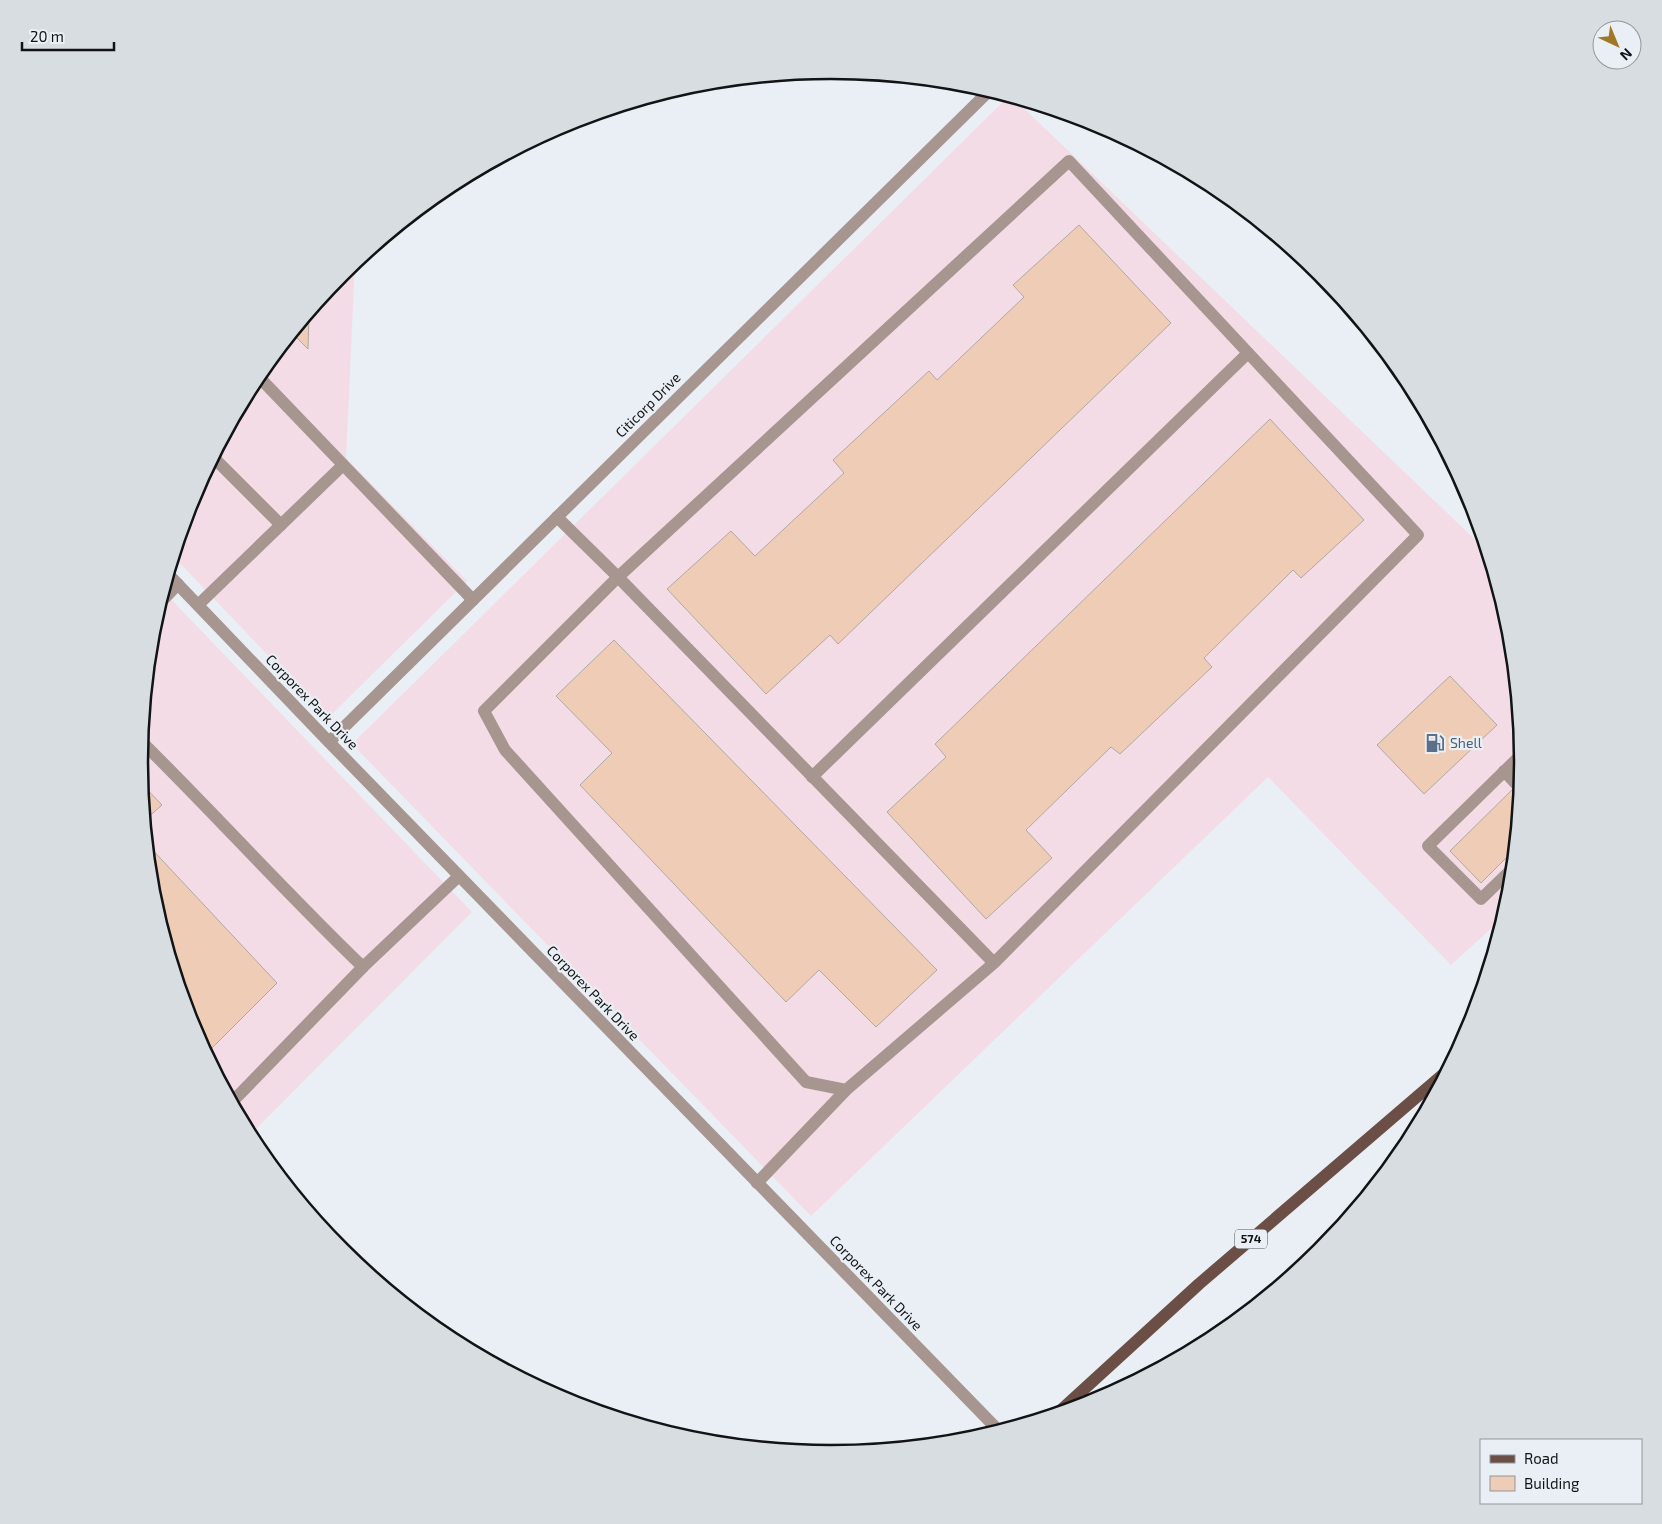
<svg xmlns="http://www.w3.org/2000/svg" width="1662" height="1524" font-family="'Exo 2',sans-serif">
	<rect width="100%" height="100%" fill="#e9eff4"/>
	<g fill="#f4dce7">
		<polygon points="1009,96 1013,98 1486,550 1510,627 1523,762 1510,897 1504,917 1451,965 1268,777 811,1216 352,744"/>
		<polygon points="355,262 346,458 467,581 328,718 174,557 192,497 256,377 342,272"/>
		<polygon points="163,591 472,912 250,1135 192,1027 152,897 139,762 152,627"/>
	</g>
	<g fill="#eeccb5" stroke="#afa9a5">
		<polygon points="1079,225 1171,323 838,644 830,635 766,694 667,589 731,531 755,556 844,473 833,460 929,371 937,380 1024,297 1013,285"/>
		<polygon points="309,313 308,349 292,333"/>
		<polygon points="1270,419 1364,520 1301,578 1293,570 1204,658 1212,667 1120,754 1111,747 1026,830 1052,858 986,919 887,812 946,757 935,744"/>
		<polygon points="614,640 937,970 876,1027 819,970 786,1002 580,785 612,753 556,696"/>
		<polygon points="1450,676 1497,725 1424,794 1377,745"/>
		<polygon points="1521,781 1514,850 1481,883 1450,851"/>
		<polygon points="141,783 162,805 145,820"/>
		<polygon points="147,844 277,983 206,1054 192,1027 152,897"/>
	</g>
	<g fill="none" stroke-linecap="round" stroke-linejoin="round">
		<g stroke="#a79690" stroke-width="12">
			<polyline points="257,375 473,600"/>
			<polyline points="213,457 281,525"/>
			<polyline points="557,517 618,577 1069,161 1418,535 994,963 846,1090 806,1082 505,750 484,711 618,577 994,963"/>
			<polyline points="168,574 329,742 999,1431"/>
			<polyline points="159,604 178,584"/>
			<polyline points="198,605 343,465"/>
			<path d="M141 741C216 815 287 894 363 967"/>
			<polyline points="329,742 990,90"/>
			<polyline points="1504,771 1517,785"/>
			<polyline points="812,777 1248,353"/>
			<polyline points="1513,868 1481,899 1428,846 1522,754"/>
			<polyline points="232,1102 363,967 459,876"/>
			<polyline points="757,1183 846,1090"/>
		</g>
		<polyline stroke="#6b4e45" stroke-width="12" points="1059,1412 1199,1284 1447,1071"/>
	</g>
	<defs>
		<g id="fuel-bare" transform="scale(1.5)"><path d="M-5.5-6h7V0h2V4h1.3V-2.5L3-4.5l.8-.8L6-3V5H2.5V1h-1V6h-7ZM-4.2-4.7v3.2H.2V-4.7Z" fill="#5c6f8a" stroke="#e9eff4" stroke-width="2.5" paint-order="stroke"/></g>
	</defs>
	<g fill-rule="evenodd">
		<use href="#fuel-bare" x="1435" y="743"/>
	</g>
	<g text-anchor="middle" stroke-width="4.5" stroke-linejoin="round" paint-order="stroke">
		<rect fill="#e9eff4" stroke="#525558" stroke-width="1" x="1235" y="1229.5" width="32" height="19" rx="4"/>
		<g font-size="12" font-weight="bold" fill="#111315">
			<text x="1251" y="1243">574</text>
		</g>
		<g font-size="14" fill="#111315" stroke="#e9eff4">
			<text transform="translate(648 405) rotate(-45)" y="5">Citicorp Drive</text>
			<text transform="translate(312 702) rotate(46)" y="5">Corporex Park Drive</text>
			<text transform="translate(593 993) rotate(46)" y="5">Corporex Park Drive</text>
			<text transform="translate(876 1283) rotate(46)" y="5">Corporex Park Drive</text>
		</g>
		<g font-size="14" fill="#4e5e75" stroke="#e9eff4" text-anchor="start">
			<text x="1450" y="748">Shell</text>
		</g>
	</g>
	<path d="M0 0H1662V1524H0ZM148 762a683 683 0 1 1 1366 0a683 683 0 1 1-1366 0Z" fill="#d8dde2" fill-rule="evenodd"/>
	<path fill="none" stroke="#111315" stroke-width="2.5" d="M148 762a683 683 0 1 1 1366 0a683 683 0 1 1-1366 0Z"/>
	<rect x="1480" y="1439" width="162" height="65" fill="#e9eff4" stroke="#93979b"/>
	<rect x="1490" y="1455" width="25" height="8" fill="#6b4e45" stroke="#93979b"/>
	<text x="1524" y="1464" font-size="15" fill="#111315">Road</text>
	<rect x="1490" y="1476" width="25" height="15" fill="#eeccb5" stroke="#93979b"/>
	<text x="1524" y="1489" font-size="15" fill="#111315">Building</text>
	<g transform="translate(1617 45) rotate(136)"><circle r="24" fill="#e9eff4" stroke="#93979b"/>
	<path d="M0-4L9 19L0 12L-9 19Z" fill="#a07726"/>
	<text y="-8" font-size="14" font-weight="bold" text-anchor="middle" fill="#111315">N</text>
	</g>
	<path d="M22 42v8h92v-8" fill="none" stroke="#111315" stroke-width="2.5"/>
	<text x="30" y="42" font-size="15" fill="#111315" stroke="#e9eff4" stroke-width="4" paint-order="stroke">20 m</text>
</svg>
